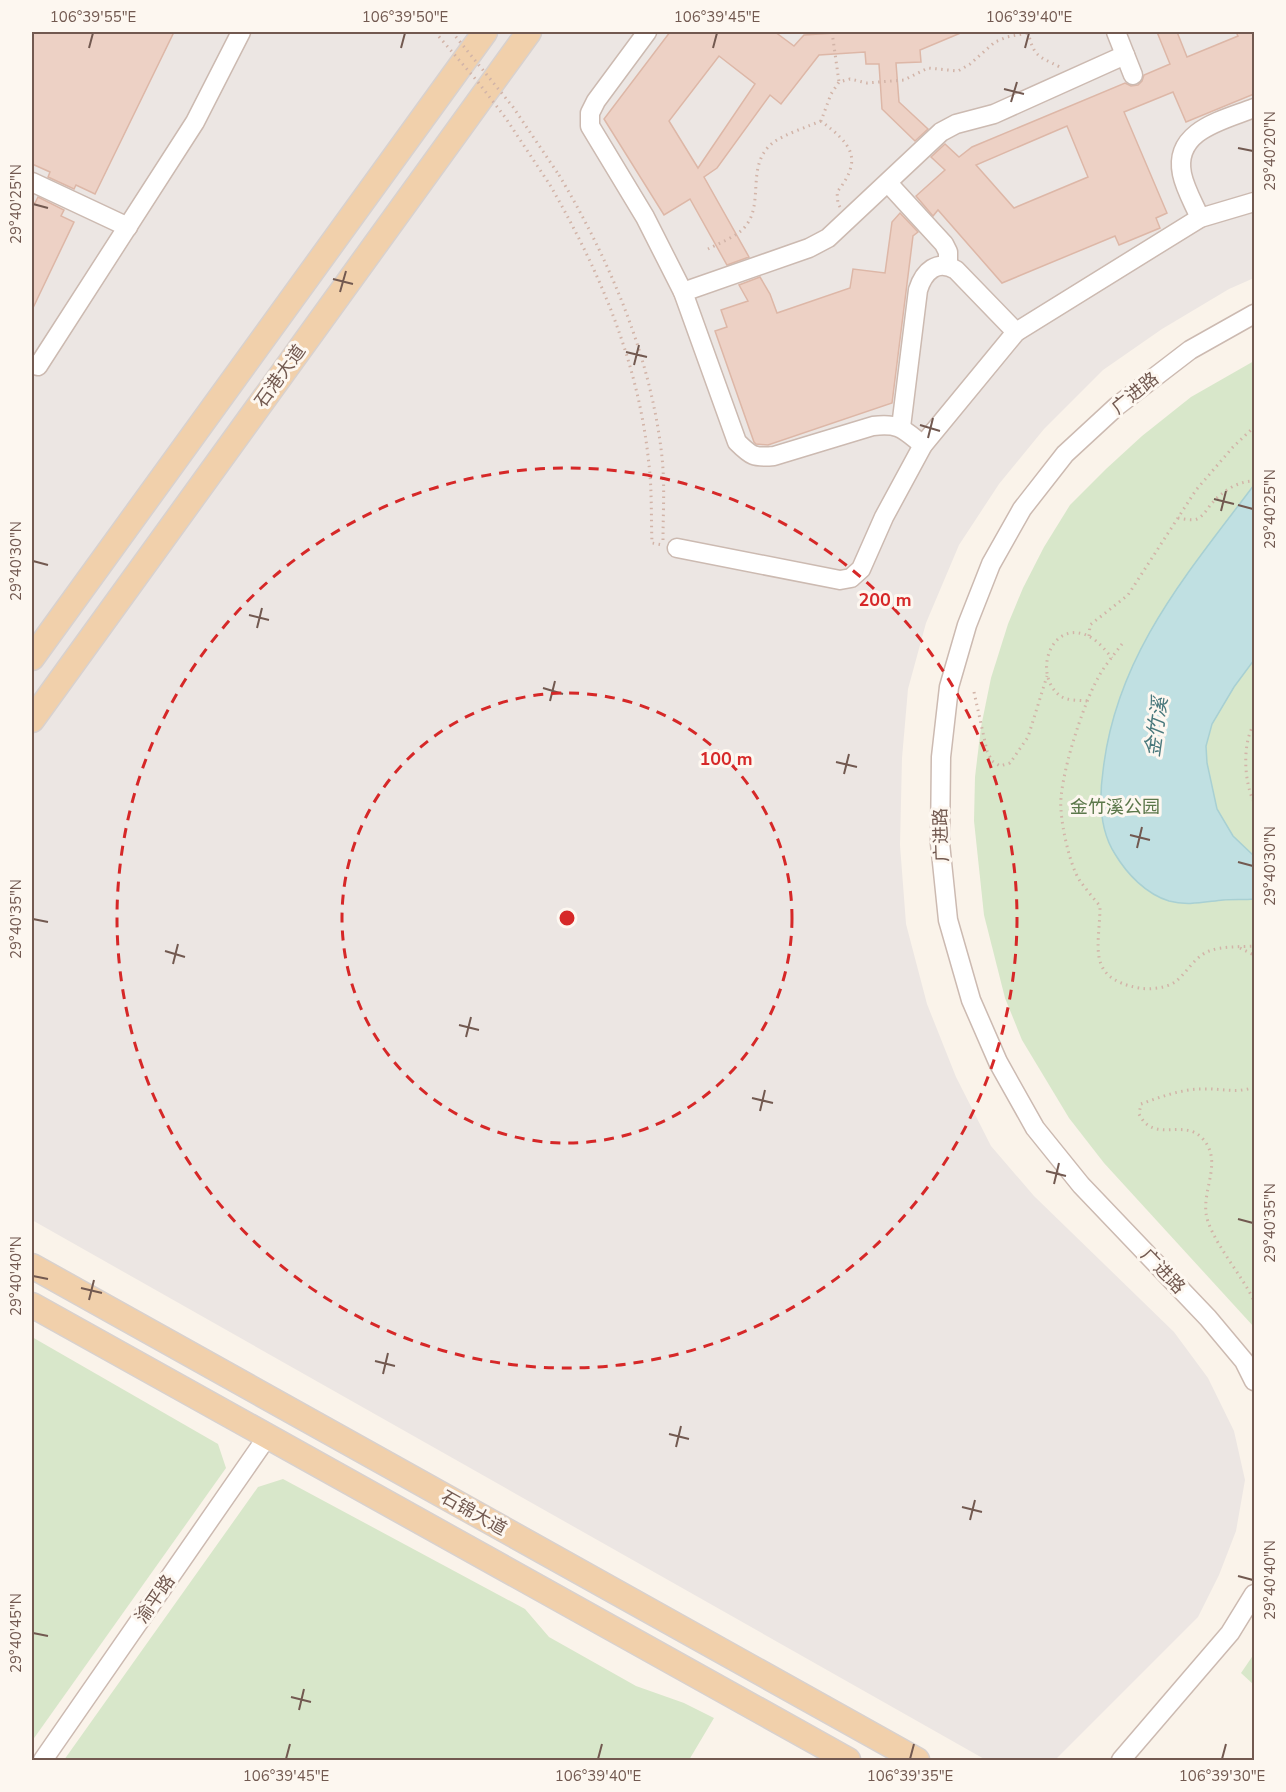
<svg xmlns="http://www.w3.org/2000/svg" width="1286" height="1792" font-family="'Nunito Sans','Noto Sans SC',sans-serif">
	<rect width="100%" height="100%" fill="#faf3ea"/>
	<polygon fill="#ece6e3" points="32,32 1254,32 1254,278 1229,289 1162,329 1103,370 1044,429 999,484 959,545 926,623 908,689 902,758 900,845 906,924 927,1004 956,1077 991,1146 1034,1196 1174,1332 1208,1378 1234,1431 1245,1480 1236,1531 1219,1575 1198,1617 1055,1760 986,1760 32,1220"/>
	<g fill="#d8e7ca">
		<polygon points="1254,361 1254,1327 1104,1163 1069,1118 1022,1040 1005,998 984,915 974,821 975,777 981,727 991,678 1008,624 1023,588 1044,547 1070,505 1106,469 1142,436 1191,397"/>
		<polygon points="32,1337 218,1444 226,1468 32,1741"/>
		<polygon points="283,1479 525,1609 549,1637 636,1686 684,1703 714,1718 689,1760 64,1760 258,1487"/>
		<polygon points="1254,1654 1254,1685 1241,1673"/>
	</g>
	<path fill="#c0e0e2" stroke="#a8d0d3" stroke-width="1.5" d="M1254 485V660L1234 687 1212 724 1206 746 1207 763 1217 809 1233 836 1254 856V899C1244 900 1233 899 1223 900 1204 902 1187 906 1169 901 1146 894 1127 874 1115 854 1099 829 1099 799 1103 771 1116 655 1187 574 1254 485Z"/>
	<g fill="#edd1c5" stroke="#ddb7a7" stroke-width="1.5" fill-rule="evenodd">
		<polygon points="32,32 174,32 95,194 76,185 74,189 48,177 50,172 32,164"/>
		<path d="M670 32H775L794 46 804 35 851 32H963L920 50 921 62 896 63 899 102 928 129 915 141 882 109 879 64H866L865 52 819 55 781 104 770 95 717 168 704 177 749 257 727 265 690 199 664 215 604 119ZM719 56 755 84 698 168 669 121Z"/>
		<path d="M1157 32H1177L1187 57 1238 36 1236 32H1254V94L1186 122 1173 92 1124 112 1167 213 1156 218 1160 228 1119 245 1115 236 1002 283 938 210 933 216 916 196 945 170 931 157 945 144 959 157 972 147 1125 83 1131 86 1138 85 1142 81 1144 75 1170 64ZM1067 126 1088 177 1014 208 976 165Z"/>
		<polygon points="38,197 64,210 61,216 74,222 32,310 32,202 35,203"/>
		<polygon points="900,213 918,232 913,236 892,403 768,445 756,444 754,442 715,331 727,327 721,310 748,301 739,285 760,277 770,294 777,313 850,288 853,269 885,273 892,222"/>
	</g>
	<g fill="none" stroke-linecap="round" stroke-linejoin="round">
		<g stroke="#ccbab1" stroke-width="21">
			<g id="minor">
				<path d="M647 32 596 101 590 113V126L645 217 683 292 737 442C751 456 754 458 774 456L873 426C900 423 903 429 923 445"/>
				<polyline points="1116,32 1133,75"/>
				<polyline points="32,182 128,227"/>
				<polyline points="888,183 944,244 948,252 948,265"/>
				<path d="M1200 218C1194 204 1185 189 1182 174 1173 130 1224 120 1254 108"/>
				<polyline points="683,292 809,248 828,238 941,132 956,124 994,114 1125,55"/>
				<polyline points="1254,314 1190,350 1117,406 1065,454 1022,509 991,564 967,625 949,687 941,757 940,843 948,920 971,1000 998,1062 1035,1128 1081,1185 1208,1318 1244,1361 1254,1381"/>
				<polyline points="32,364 38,366 195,122 241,32"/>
				<path d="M901 427 918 290C924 271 937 259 956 270L1016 332"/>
				<polyline points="677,548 840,580 851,578 861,569 884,517 923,445 1016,332 1200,218 1254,202"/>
				<polyline points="43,1760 267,1437"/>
				<polyline points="1121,1760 1230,1633 1254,1594"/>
			</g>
		</g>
		<g stroke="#d8d1ce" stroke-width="27">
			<g id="major">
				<polyline points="32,658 485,32"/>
				<polyline points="32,720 529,32"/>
				<polyline points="32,1266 917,1760"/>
				<polyline points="32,1305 848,1760"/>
			</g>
		</g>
		<g stroke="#d2b4a8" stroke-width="3" stroke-dasharray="1.5 4.5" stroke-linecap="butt">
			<polyline points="832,32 839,82"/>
			<path d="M1028 32C1034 57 1038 56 1060 67"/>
			<path d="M559 175C610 261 651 357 662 457 665 485 663 513 663 540"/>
			<path d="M550 185C600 272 639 363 649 465 652 490 651 517 652 543L663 545"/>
			<path d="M840 207 838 204 837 192C864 158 851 144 821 121L831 94 839 82 850 79 867 83 904 80 928 68 958 71 970 64 995 42 1007 37 1032 32"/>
			<path d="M708 249C718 244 737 236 744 228 766 204 744 164 774 142 783 135 809 126 821 121"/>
			<path d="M1178 518C1184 519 1192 521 1197 519 1205 515 1208 507 1213 502 1224 490 1239 481 1254 481"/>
			<polyline points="1089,636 1090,625 1128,595 1196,490 1233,447 1254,427"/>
			<path d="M1122 644C1114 655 1104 666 1098 678 1083 704 1058 781 1061 810 1062 828 1070 866 1080 881 1086 889 1093 898 1100 906 1100 946 1085 978 1139 988 1150 990 1166 988 1175 982 1187 973 1194 957 1209 951 1222 946 1240 947 1254 946"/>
			<polyline points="974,692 987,751 992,761 1000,766 1010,763 1028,737 1047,676"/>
			<path d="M1087 701C1078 700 1066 701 1059 695 1031 671 1054 615 1092 638 1100 643 1106 651 1112 658"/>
			<path d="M1254 724C1242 744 1244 782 1254 802"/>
			<polyline points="1240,948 1254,955"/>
			<path d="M1254 1087C1236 1094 1221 1088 1202 1089 1182 1089 1160 1097 1141 1104L1139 1114C1154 1144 1183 1118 1202 1138 1223 1160 1203 1187 1206 1213 1209 1238 1243 1276 1254 1301"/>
		</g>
		<use href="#minor" stroke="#fff" stroke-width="18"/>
		<use href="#major" stroke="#f1d0ab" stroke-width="24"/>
		<g stroke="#d2b4a8" stroke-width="3" stroke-dasharray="1.5 4.5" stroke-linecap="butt">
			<polyline points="435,32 478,82 505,117 550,185"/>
			<polyline points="452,32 513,107 559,175"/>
		</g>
	</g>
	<path fill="none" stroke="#725950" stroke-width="2" d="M89 48 93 33M401 48 405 33M713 48 717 33M1025 48 1029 33M1004 89 1024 94M1011 102 1017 82M1238 148 1253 151M33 204 48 208M333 279 353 284M340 292 346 271M626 352 647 357M634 365 639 345M920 425 940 431M928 438 933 418M1214 499 1234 504M1238 505 1253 509M1221 511 1226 491M33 561 48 565M249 615 269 620M257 628 262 608M543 688 563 694M550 701 555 681M836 762 857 767M844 774 849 754M1130 835 1150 840M1137 848 1142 827M1238 862 1253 866M33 919 48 922M165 951 185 957M173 964 178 944M459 1025 479 1030M466 1037 471 1017M752 1098 773 1103M760 1111 765 1090M1046 1171 1066 1176M1054 1184 1059 1163M1238 1219 1253 1223M33 1276 48 1279M81 1288 102 1293M89 1300 94 1280M375 1361 395 1366M383 1374 388 1353M669 1434 689 1439M676 1447 681 1426M962 1507 982 1512M970 1520 975 1500M1238 1576 1253 1580M33 1633 48 1636M291 1697 311 1702M299 1710 304 1689M286 1759 290 1744M598 1759 602 1744M910 1759 914 1744M1222 1759 1226 1744"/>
	<g fill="none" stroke="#d62828" stroke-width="3" stroke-dasharray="10 8">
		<circle cx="567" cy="918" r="225"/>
		<circle cx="567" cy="918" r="450"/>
	</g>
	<g text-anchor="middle" stroke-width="6" stroke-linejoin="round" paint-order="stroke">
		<g font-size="18" fill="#725950" stroke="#fdf7f0">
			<text transform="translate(280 376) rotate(-54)" y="6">石港大道</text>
			<text transform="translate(1135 393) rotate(-39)" y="6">广进路</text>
			<text transform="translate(941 835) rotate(-92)" y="6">广进路</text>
			<text transform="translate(1163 1271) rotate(46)" y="6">广进路</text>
			<text transform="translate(474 1513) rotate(29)" y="6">石锦大道</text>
			<text transform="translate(155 1599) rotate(-55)" y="6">渝平路</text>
		</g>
		<g font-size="18" fill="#5b774a" stroke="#fdf7f0">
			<text x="1115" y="813">金竹溪公园</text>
		</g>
		<g font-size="20" font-style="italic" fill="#49787c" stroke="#fdf7f0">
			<text transform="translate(1156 727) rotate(-82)" y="7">金竹溪</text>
		</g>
	</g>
	<circle cx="567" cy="918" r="9" fill="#d62828" stroke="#fdf7f0" stroke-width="3"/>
	<g font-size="18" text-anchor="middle" font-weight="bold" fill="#d62828" stroke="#fdf7f0" stroke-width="6" stroke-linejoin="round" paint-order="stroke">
		<text x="885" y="606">200 m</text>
		<text x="726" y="765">100 m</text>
	</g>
	<rect width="1286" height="1792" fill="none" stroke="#fdf7f0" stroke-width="66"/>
	<rect x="33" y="33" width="1220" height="1726" fill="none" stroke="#725950" stroke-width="2"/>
	<g font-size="15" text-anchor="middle" fill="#725950">
		<text x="93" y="22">106°39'55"E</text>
		<text x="405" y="22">106°39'50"E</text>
		<text x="717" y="22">106°39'45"E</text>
		<text x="1029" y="22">106°39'40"E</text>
		<text transform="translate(1270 151) rotate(-90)" y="5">29°40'20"N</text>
		<text transform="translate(16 204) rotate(-90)" y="5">29°40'25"N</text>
		<text transform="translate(1270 509) rotate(-90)" y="5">29°40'25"N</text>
		<text transform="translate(16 561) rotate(-90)" y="5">29°40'30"N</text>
		<text transform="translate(1270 866) rotate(-90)" y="5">29°40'30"N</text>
		<text transform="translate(16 919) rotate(-90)" y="5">29°40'35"N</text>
		<text transform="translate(1270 1223) rotate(-90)" y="5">29°40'35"N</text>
		<text transform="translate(16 1276) rotate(-90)" y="5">29°40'40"N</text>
		<text transform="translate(1270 1580) rotate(-90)" y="5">29°40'40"N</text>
		<text transform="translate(16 1633) rotate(-90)" y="5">29°40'45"N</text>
		<text x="286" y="1781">106°39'45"E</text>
		<text x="598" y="1781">106°39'40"E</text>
		<text x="910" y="1781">106°39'35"E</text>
		<text x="1222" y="1781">106°39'30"E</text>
	</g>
</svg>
